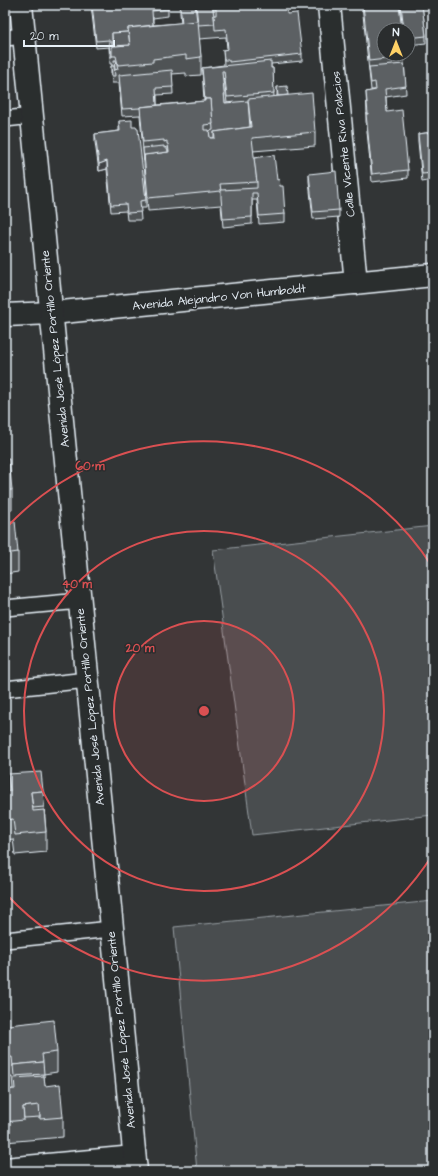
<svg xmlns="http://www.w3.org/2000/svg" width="438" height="1176" font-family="'Architects Daughter',sans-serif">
	<rect width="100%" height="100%" fill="#323536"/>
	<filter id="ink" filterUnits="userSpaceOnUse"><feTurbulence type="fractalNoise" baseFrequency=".025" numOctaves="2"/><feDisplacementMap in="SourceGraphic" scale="8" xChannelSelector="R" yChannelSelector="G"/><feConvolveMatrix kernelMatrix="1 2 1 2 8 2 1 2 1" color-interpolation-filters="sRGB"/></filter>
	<g filter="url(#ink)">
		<g fill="#494d4f" stroke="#989fa4">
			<polygon points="433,526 433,815 252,835 213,550"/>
			<polygon points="433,901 433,1171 197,1171 174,927"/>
		</g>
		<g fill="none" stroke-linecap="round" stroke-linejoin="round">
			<g stroke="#e8f1f8" stroke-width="18">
				<g id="service">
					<polyline points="5,38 24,36"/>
					<polyline points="5,119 32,116"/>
					<polyline points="5,608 80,601"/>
					<polyline points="5,689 87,680"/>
					<polyline points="5,940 111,929"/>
				</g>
			</g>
			<g stroke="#e8f1f8" stroke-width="25">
				<g id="minor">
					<polyline points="329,5 356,283"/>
					<polyline points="5,1169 134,1157"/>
				</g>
			</g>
			<g stroke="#e8f1f8" stroke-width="25">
				<polyline id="tertiary" points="5,315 52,313 433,275"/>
			</g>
			<g stroke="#e8f1f8" stroke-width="25">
				<polyline id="secondary" points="21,5 136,1171"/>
			</g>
			<use href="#service" stroke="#2a2d2e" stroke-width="15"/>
			<use href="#minor" stroke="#2a2d2e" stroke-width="22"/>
			<use href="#tertiary" stroke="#2a2d2e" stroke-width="22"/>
			<use href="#secondary" stroke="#2a2d2e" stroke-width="22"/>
		</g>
		<g fill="#4f5355" stroke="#e8f1f8" fill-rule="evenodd">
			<path d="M91 5H168V16L153 18V25L181 23 180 13V6L184 5H287V14L302 54V61L271 64V68H273L274 97 277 96V87L288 95 315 132V146L253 151 254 158 277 180 280 186 285 214V222L259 224 257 200H252V224L223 227 221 205 148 211 140 115 122 116 119 83H112L111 73V66H112V64H110L109 47 96 48ZM226 37 227 49 223 50 224 65 202 68 204 101 157 105V95L173 94 172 74 186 73V76L201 75V57L199 39ZM224 78 227 103H225L223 79Z"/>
			<polygon points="362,5 399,5 404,57 406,94 386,97 387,112 408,170 408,178 372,182 366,121 366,114 367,114 366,92 375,90 371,90"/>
			<polygon points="400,5 422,5 426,36 426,43 408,45 408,30 403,30"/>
			<polygon points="119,121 132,127 146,200 146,208 140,208 141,220 127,220 126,211 111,212 107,169 99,171 95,142 95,134 119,131"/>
			<polygon points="433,132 433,180 422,182 418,141 418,134"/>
			<polygon points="309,174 339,210 339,217 313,219 309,181"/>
			<polygon points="5,422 6,426 6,447 5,447"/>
			<polygon points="5,459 12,490 12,510 5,511"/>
			<polygon points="5,522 18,552 18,572 5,574"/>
			<polygon points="8,774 43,791 46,832 46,852 15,855 13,839 5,840 5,791 8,791"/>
			<polygon points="5,984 8,1025 57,1052 57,1072 44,1074 44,1076 45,1086 63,1117 63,1137 5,1142 5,1090 13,1089 12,1077 5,1078"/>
		</g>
		<polygon fill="#404345" stroke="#e8f1f8" points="107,161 107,169 99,171 99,164"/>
		<g fill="#5c6063" stroke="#e8f1f8">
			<polygon points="92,5 168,5 168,9 152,11 153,25 128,28 128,32 112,33 112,57 110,57 109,40 96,41"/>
			<polygon points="184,5 195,5 197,21 182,23 180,6"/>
			<polygon points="196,5 216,5 216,9 213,9 215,24 198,25"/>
			<polygon points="216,5 287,5 287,14 297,13 302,54 229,62 229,60 224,60 223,50 228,49 226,29 215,30 214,15 216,15"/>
			<polygon points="363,5 399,5 402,30 384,30 384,54 404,54 404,57 369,61"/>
			<polygon points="401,5 422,5 426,36 408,38 408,30 404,30"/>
			<polygon points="198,21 201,57 186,59 186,55 153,59 153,62 118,65 116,56 112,56 112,46 130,45 128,28"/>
			<polygon points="128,32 130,45 113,46 112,33"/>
			<polygon points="114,60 116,60 118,69 115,70"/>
			<polygon points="271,61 271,68 273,68 274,93 227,97 224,71 222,71 225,103 248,101 250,127 214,132 214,138 210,138 209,131 213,130 211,99 205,99 205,101 202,68"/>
			<polygon points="404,64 406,86 385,89 387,112 402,110 408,170 372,174 366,114 368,114 366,92 376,90 375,82 371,83 369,67"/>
			<polygon points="111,66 114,66 115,76 112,76"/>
			<polygon points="172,70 173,87 156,88 157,105 140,107 140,108 122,109 119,75"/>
			<polygon points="287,86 288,95 278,96 277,87"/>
			<polygon points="312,93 315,132 252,138 257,182 220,184 221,191 148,198 144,155 169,152 168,144 167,144 167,141 164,142 164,140 143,142 140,107 205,101 205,99 211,99 213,124 204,125 204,130 209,130 210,138 215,138 214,132 251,127 248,99"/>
			<polygon points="132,120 132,127 136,127 137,129 138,129 146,200 140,201 141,212 127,213 126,204 111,205 107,161 99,164 95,134 120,131 119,121"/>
			<polygon points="433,132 433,173 422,174 418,134"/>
			<polygon points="164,146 164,148 167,147 167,150 168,150 168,152 144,155 144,161 143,148"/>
			<polygon points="274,155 277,180 279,179 280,186 283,186 285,214 259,216 257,193 252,193 252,217 223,219 221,198 221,190 257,188 257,182 254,158"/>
			<polygon points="336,171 339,210 313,212 309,174"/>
			<polygon points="5,459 9,459 12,490 5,490"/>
			<polygon points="15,521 18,552 5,554 5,522"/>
			<polygon points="41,772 43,791 31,792 33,811 44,810 46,832 15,835 13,819 5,820 5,791 10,791 8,774"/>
			<polygon points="43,791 44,807 33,808 31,792"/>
			<polygon points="5,984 8,1025 54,1020 57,1052 42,1054 43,1062 13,1065 13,1067 12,1057 5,1058"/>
			<polygon points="43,1062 44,1074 14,1076 13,1065"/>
			<polygon points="44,1076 45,1086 60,1084 63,1117 40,1119 39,1105 23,1107 24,1120 5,1122 5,1090 15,1089 14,1078"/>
			<polygon points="39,1105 40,1117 24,1118 23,1107"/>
		</g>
	</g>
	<circle cx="204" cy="711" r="90" fill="#da5052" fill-opacity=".12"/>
	<g fill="none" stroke="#da5052" stroke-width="2">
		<circle cx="204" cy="711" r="90"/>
		<circle cx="204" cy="711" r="180"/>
		<path d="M433 854A270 270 0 0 1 7 895M7 527A270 270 0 0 1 433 568"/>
	</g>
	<g text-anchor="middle" stroke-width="3" stroke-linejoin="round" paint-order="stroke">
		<g font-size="12" fill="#e8f1f8" stroke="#2a2d2e">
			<text transform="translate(343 144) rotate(-96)" y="4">Calle Vicente Riva Palacios</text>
			<text transform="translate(219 297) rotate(-6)" y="4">Avenida Alejandro Von Humboldt</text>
			<text transform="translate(55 349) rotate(-96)" y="4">Avenida José López Portillo Oriente</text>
			<text transform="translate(90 707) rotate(-96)" y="4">Avenida José López Portillo Oriente</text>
			<text transform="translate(121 1030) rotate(-96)" y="4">Avenida José López Portillo Oriente</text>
		</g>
	</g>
	<circle cx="204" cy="711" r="6" fill="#da5052" stroke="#2a2d2e" stroke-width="2"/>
	<g font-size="12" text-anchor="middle" font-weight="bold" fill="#da5052" stroke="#2a2d2e" stroke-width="3" stroke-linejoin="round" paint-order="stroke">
		<text x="90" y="470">60 m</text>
		<text x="77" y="588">40 m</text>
		<text x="140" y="652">20 m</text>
	</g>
	<rect width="438" height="1176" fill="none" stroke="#2a2d2e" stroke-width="20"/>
	<rect x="10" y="10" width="418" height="1156" fill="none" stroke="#e8f1f8" stroke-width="1.5" filter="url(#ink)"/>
	<g transform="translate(396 42)"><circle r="19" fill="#2a2d2e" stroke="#767b7f"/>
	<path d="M0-3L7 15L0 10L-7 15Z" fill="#ffd166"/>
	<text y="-6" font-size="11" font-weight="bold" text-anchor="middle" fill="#e8f1f8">N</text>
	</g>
	<path d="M24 40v6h90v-6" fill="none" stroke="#e8f1f8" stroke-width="2"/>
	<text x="30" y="40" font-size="12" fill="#e8f1f8" stroke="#2a2d2e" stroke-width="3" paint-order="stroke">20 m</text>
</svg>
